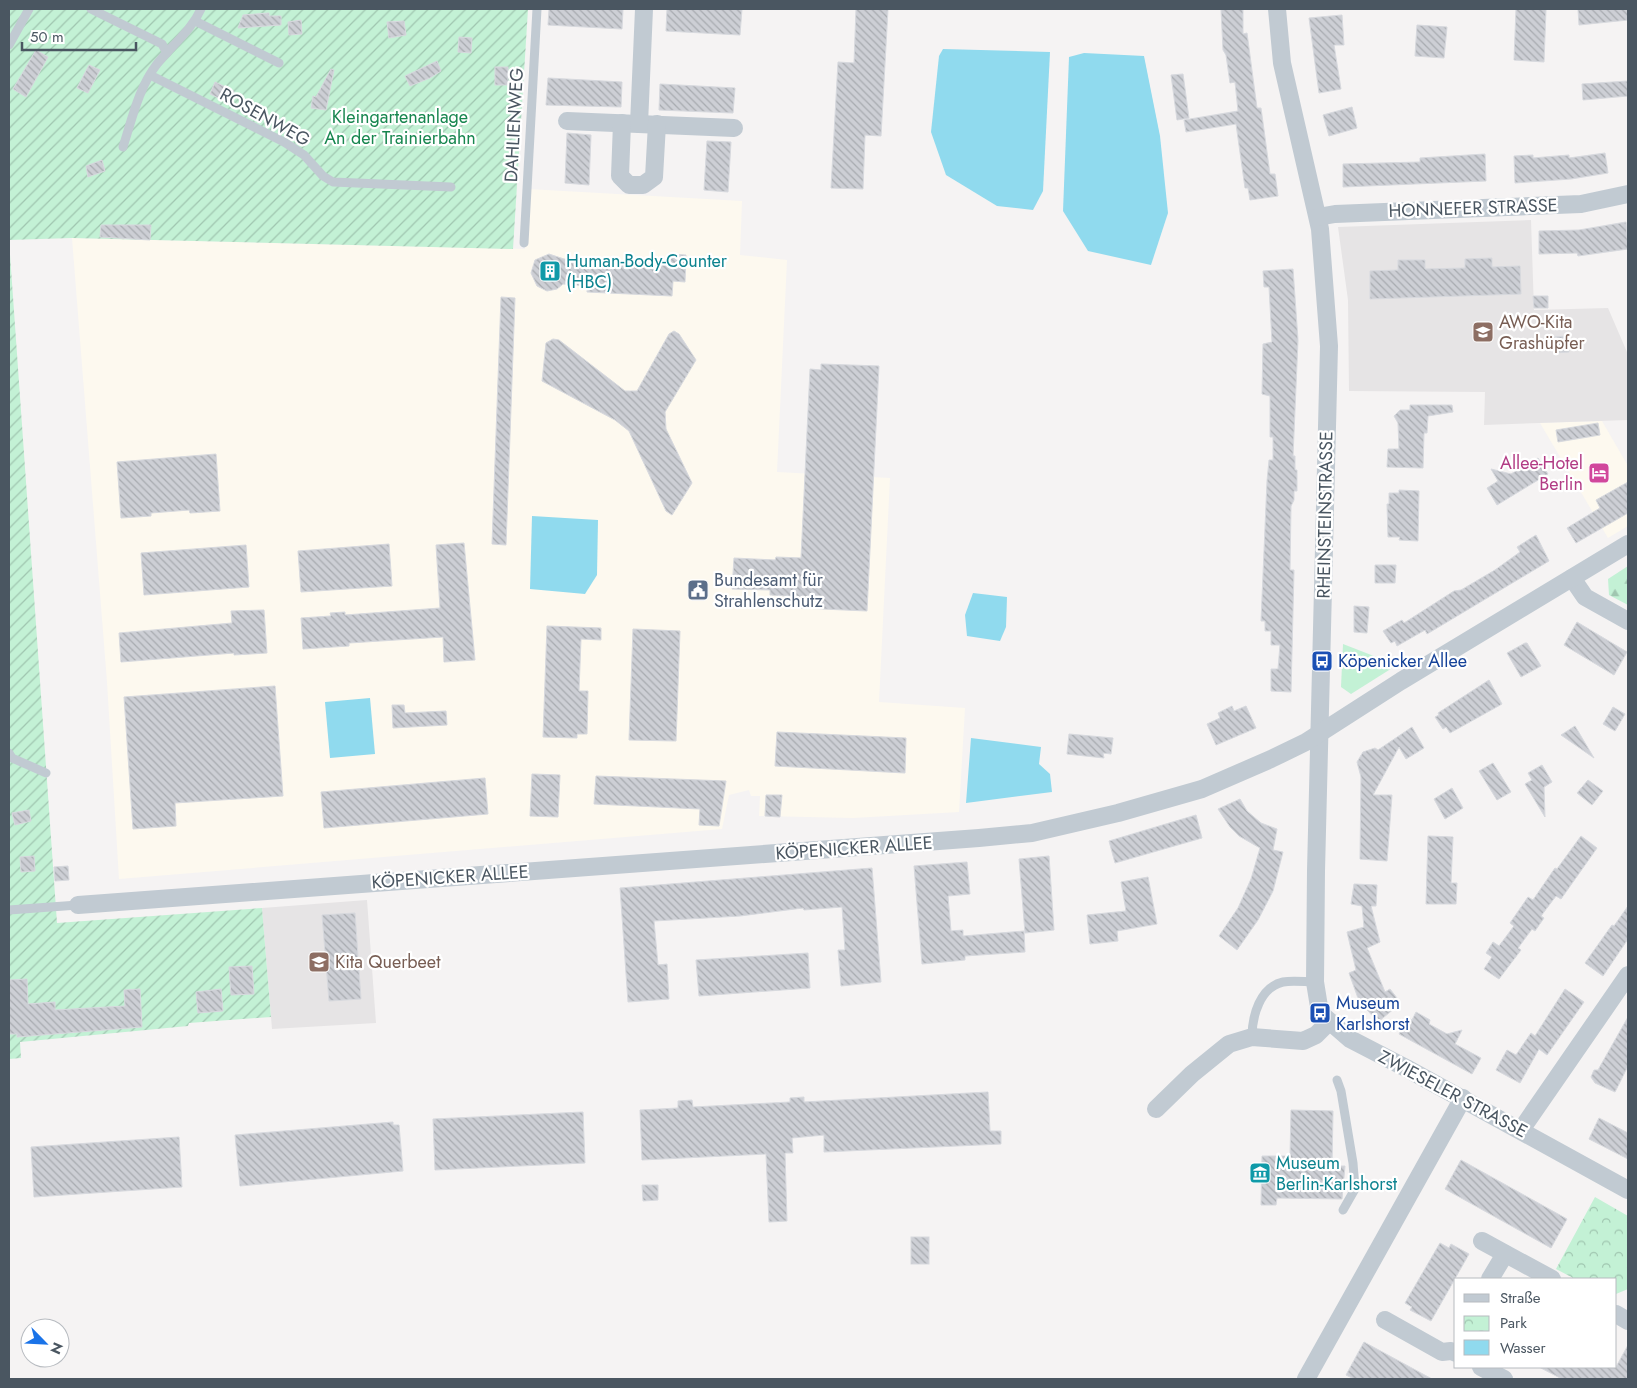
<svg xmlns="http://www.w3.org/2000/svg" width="1637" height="1388" font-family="Jost,sans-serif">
	<defs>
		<pattern id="forest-firs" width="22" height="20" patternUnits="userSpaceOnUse" patternTransform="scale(1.25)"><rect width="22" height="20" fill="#c3f1d5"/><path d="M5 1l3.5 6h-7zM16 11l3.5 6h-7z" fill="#a0c6b0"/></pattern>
		<pattern id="park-crowns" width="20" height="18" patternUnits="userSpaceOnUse" patternTransform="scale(1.25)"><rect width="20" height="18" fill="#c3f1d5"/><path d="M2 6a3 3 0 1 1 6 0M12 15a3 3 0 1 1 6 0" fill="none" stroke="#a0c6b0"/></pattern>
		<pattern id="garden-furrows" width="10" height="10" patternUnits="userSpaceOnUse" patternTransform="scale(1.25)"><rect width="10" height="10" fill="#c3f1d5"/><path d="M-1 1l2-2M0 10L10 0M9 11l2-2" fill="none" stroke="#a0c6b0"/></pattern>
		<pattern id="building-back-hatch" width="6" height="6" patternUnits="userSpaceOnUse" patternTransform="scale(1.25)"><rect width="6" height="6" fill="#cdcfd5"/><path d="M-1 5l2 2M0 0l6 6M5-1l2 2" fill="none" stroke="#a8abb0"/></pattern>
	</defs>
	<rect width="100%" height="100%" fill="#f5f3f3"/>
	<g fill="#fdf9ef">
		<polygon points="528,189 742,201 740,255 787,260 777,472 890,478 879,702 965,708 959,812 853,818 759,816 760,796 751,796 749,790 729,795 722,829 119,879 107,682 72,238 525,249"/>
		<polygon points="1602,421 1628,466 1628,526 1608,538 1540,423"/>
	</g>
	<g fill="#e6e4e5">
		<polygon points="1531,220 1534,310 1608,308 1627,352 1628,420 1484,425 1485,392 1349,391 1348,300 1338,227"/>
		<polygon points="367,900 376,1023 272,1029 262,908"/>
	</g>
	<polygon fill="#c3f1d5" points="1343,644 1397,665 1351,694 1341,687"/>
	<polygon fill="url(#forest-firs)" points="1628,566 1628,605 1609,595 1608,579"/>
	<polygon fill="url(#park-crowns)" points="1595,1197 1628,1216 1628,1289 1616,1294 1616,1279 1575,1279 1556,1269"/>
	<polygon fill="url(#garden-furrows)" points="9,9 528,9 513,249 72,238 9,240 57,923 262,908 271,1017 189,1023 188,1026 20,1042 21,1058 9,1059"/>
	<g fill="#90daee">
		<polygon points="943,49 1050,52 1043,191 1033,210 997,206 946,175 931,132 939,56"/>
		<polygon points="1084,53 1144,56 1160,136 1168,213 1151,265 1088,251 1063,211 1069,57"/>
		<polygon points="532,516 598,520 597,575 585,594 530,589"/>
		<polygon points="973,593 1007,597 1006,627 1000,641 967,636 965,615"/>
		<polygon points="370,698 375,754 330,758 325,702"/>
		<polygon points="971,738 1041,747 1039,764 1050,774 1052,792 966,803"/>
	</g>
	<g fill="url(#building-back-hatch)" stroke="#d7d9de">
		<polygon points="549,9 623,9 622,29 548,25"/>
		<polygon points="667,9 742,9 740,35 666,31"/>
		<polygon points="856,9 888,9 881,136 865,135 863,189 831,188 838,62 854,63"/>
		<polygon points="1221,9 1243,9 1243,34 1247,33 1257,108 1261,108 1270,174 1275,174 1278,196 1250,200 1248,188 1245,188 1236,124 1186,132 1184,120 1238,111 1235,82 1230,83 1226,55 1223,50"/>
		<polygon points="1516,9 1546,9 1544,62 1514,60"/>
		<polygon points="1578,9 1628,9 1628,20 1579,25"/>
		<polygon points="269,13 269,16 281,16 281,25 238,28 243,15"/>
		<polygon points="1342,15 1344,45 1334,45 1341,89 1319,93 1309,18"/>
		<polygon points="301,20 302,34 289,35 288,22"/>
		<polygon points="404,21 406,35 389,38 387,22"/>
		<polygon points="1417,25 1447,27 1444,58 1415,56"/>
		<polygon points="459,37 472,38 471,53 458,52"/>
		<polygon points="36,50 48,57 26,97 13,89"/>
		<polygon points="437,61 441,71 430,78 410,86 405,76"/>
		<polygon points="89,65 100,70 88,93 77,88"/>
		<rect x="495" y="67" width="13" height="18"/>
		<polygon points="331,69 334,70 326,110 311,108 313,96 316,97"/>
		<polygon points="1183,74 1189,118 1177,120 1171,75"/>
		<polygon points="548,78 622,82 621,107 546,105"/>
		<polygon points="1628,81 1628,96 1583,100 1582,84"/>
		<polygon points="215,82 234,91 231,104 210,94"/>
		<polygon points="660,84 735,88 733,113 659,110"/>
		<polygon points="1352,107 1357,128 1329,136 1323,115"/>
		<polygon points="567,133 591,135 589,185 565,183"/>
		<polygon points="707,141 731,142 728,192 704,190"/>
		<polygon points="1605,153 1608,173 1571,179 1515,183 1514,156 1533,155 1533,158 1569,155 1569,158"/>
		<polygon points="1485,154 1486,181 1343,187 1343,164 1420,162 1420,158"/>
		<polygon points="102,160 105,171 88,177 86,166"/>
		<polygon points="1626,222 1628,249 1578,256 1577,253 1539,254 1539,231 1579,230"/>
		<polygon points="101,225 151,225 150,240 100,237"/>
		<polygon points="549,254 564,259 668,265 668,254 686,255 685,282 673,281 672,296 587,292 587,286 563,284 557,289 547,291 537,286 531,273 535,260"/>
		<polygon points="1492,258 1492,267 1520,266 1521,294 1370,299 1370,271 1398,270 1398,260 1425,260 1425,269 1465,268 1465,259"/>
		<polygon points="1293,269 1298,340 1293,456 1295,456 1295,470 1297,470 1297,491 1294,491 1294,500 1291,506 1290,570 1294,570 1291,692 1271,691 1271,669 1278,669 1280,645 1271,645 1271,631 1265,631 1265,621 1261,621 1267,481 1269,460 1273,460 1273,437 1270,437 1270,396 1262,394 1263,344 1272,342 1269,287 1264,287 1263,271"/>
		<polygon points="1533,296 1548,296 1548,308 1534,308"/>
		<polygon points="501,297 515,298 506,545 492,544"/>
		<polygon points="674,331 679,334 696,360 665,412 666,429 692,483 672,515 666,511 629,431 615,420 542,381 546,343 553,339 559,340 625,391 637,391 669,334"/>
		<polygon points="1567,336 1569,352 1554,353 1553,337"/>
		<polygon points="821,364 879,366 867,611 800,608 800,597 770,595 770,590 732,589 734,558 775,560 776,557 801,558 810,369 821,370"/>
		<polygon points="1410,405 1452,405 1453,412 1428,416 1427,433 1424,433 1423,468 1387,467 1388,449 1399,449 1398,423 1394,416 1400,410 1410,410"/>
		<polygon points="1598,423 1600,435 1558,442 1556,430"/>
		<polygon points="216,454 220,511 190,513 189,510 151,513 151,516 121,518 117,462"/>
		<polygon points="1538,458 1548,474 1497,505 1487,488 1498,481 1491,469 1511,474"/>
		<polygon points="1628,482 1628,513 1576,543 1567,528 1600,508 1596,500"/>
		<polygon points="1399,490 1419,491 1418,541 1399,540 1400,537 1388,537 1387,504 1389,504 1389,493 1399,493"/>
		<polygon points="1536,535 1549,561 1427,634 1425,630 1397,646 1395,641 1391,643 1383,631 1402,620 1404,623 1454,591 1461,590 1495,570 1520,552 1517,547"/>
		<polygon points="464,543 475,660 444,662 443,637 349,643 349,646 303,649 301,618 331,616 330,613 345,612 345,615 440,608 436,545"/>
		<polygon points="389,544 392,586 301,592 298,551"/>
		<polygon points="246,545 249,587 144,595 141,553"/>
		<polygon points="1375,565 1396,565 1395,583 1375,583"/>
		<polygon points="1354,606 1369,607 1367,633 1354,632"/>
		<polygon points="264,610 267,653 234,655 234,653 121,662 119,633 232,623 231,611"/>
		<polygon points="1577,622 1627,652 1614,675 1564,645"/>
		<polygon points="547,626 601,628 601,640 581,639 579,691 588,691 587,734 577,734 577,738 543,737"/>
		<polygon points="633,629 680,631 676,741 629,740"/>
		<polygon points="1525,643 1527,643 1541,666 1521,677 1507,653"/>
		<polygon points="1489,680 1502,704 1450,733 1446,727 1443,729 1435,717 1439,715 1438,713"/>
		<polygon points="275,686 283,796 175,803 176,826 133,829 124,697"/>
		<polygon points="392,705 404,705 405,713 446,711 447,725 393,728"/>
		<polygon points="1232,706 1234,711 1246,706 1256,728 1216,745 1207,724 1220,718 1218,713"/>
		<polygon points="1613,707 1625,714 1615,731 1603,724"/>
		<polygon points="1575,726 1594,758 1561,735"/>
		<polygon points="1412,727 1424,748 1406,759 1399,747 1373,795 1392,795 1387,861 1360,859 1361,777 1357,762 1363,752 1375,748 1378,750"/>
		<polygon points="777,732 906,738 905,773 775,766"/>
		<polygon points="1069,734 1113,738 1111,754 1103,753 1104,758 1067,754"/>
		<polygon points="1493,763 1511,792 1497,800 1479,771"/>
		<polygon points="1542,765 1552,782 1544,787 1545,817 1525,784 1532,780 1528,773"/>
		<polygon points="532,774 560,775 558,817 530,816"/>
		<polygon points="596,776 726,781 719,826 699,825 700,809 594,804"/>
		<polygon points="485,778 488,814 324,828 321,792"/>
		<polygon points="1588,780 1603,791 1592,805 1577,793"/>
		<polygon points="1452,788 1463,808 1445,819 1434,799"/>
		<polygon points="766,795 782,795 780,817 765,816"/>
		<polygon points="1240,799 1247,811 1261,823 1277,829 1273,850 1283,852 1273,891 1258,920 1237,950 1219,936 1238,908 1251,879 1260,848 1239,836 1230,827 1218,809"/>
		<polygon points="29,810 31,821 15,825 12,813"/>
		<polygon points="1196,815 1202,838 1115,863 1109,841"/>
		<polygon points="1428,836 1453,837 1451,883 1457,883 1456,904 1426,904"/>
		<polygon points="1581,836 1597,848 1561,899 1556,896 1541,916 1544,918 1535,931 1532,929 1518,948 1521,950 1499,979 1484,969 1492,957 1486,953 1493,942 1499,946 1514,926 1510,923 1528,897 1533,900 1555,868 1557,869"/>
		<polygon points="34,856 35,871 21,872 20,857"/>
		<polygon points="1049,856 1054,930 1025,933 1019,859"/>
		<polygon points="967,862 970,894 948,896 951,931 963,930 963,936 1024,931 1025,952 965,956 965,960 922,964 914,866"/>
		<polygon points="68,866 69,880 55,881 54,867"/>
		<polygon points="872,868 881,982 841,986 838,950 845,950 842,907 804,910 803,908 740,916 654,921 658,965 667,964 669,999 628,1002 620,888"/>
		<polygon points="1148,877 1157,924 1117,931 1118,941 1090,944 1087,915 1126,911 1121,882"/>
		<polygon points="1354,884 1377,885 1376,906 1371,906 1380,942 1367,948 1385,992 1390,989 1397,998 1391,1002 1395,1008 1378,1022 1359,1001 1349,973 1356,970 1347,932 1364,927 1362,906 1351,904"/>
		<polygon points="1628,906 1628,939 1603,976 1585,963 1612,925 1614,926"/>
		<polygon points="355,913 361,999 329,1001 322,915"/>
		<polygon points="808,953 810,988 699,996 696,960"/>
		<polygon points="252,966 254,994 231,995 229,967"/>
		<polygon points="27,979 28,1004 55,1002 55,1010 125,1006 124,990 140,989 142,1027 17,1037 17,1034 9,1034 9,980"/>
		<polygon points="221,989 223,1011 198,1013 196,992"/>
		<polygon points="1565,989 1584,1002 1547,1055 1539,1049 1520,1083 1496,1070 1507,1050 1516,1055 1531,1033 1535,1036"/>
		<polygon points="1416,1012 1430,1020 1429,1024 1447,1034 1462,1030 1455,1044 1481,1058 1472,1074 1399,1034 1408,1018 1412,1020"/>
		<polygon points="1628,1017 1628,1066 1615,1092 1595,1083 1591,1077 1594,1070 1598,1070"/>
		<polygon points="988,1092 990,1131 1001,1131 1001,1144 824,1152 824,1135 792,1138 793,1153 785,1153 787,1221 769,1222 766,1154 642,1160 640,1110 678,1108 678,1101 692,1100 693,1107 790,1102 790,1098 804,1097 804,1102"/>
		<polygon points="1291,1110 1333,1111 1332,1166 1345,1166 1342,1199 1277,1198 1276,1205 1261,1205 1262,1156 1290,1156"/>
		<polygon points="583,1112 585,1163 435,1170 433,1119"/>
		<polygon points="1599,1118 1628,1133 1628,1159 1589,1139"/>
		<polygon points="393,1122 393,1125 399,1125 403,1171 240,1186 235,1135"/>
		<polygon points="179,1137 182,1187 34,1197 31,1147"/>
		<polygon points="1461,1160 1567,1219 1551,1248 1445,1189"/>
		<polygon points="642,1185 658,1185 658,1200 643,1201"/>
		<rect x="911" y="1237" width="18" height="27"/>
		<polygon points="1440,1243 1449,1248 1451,1244 1469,1254 1431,1321 1410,1310 1412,1307 1405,1303"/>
		<polygon points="1364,1342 1432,1379 1354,1379 1346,1375"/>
		<polygon points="1628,1345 1628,1379 1562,1379 1539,1367 1616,1367"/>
	</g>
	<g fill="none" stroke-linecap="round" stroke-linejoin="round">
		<g stroke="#c1cad2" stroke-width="9">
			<polyline points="91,9 162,44 167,53"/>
			<polyline points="195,21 279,63"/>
			<polyline points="9,45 29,9"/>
			<polyline points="150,75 284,142 304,155 323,176 333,182 451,187"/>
			<path d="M123 147C132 119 139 87 157 64 172 45 191 31 201 9"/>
			<polyline points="524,243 537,9"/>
			<polyline points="9,753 12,758 46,773"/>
			<polyline points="9,910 78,905"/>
			<path d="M1252 1037C1252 1016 1260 987 1283 982 1293 980 1305 982 1315 982"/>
			<polyline points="1337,1080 1341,1091 1353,1163 1355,1189 1343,1210"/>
		</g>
		<g stroke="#c1cad2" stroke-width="18">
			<polyline points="1277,9 1282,63 1320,229 1329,346 1316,871 1315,982 1320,1013 1350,1039 1406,1068 1628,1190"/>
			<polyline points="567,121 734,128"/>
			<polyline points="622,123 620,176 629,185 643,185 654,177 657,124"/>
			<polyline points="639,124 644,9"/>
			<polyline points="1318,217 1335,214 1581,204 1628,194"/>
			<polyline points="1572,578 1585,597 1628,621"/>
			<polyline points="78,905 979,838 1032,833 1118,813 1202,789 1271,759 1306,742 1401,681 1628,544"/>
			<polyline points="1156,1109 1192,1074 1229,1044 1252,1037 1303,1041 1316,1035 1329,1022"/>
			<polyline points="1521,1130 1628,975"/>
			<polyline points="1482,1241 1552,1279"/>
			<polyline points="1490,1279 1505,1254"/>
			<polyline points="1616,1314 1628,1321"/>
			<polyline points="1385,1320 1442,1352 1451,1351 1456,1353"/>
			<polyline points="1481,1367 1504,1379"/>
			<polyline points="1306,1379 1463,1098"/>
		</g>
	</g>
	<defs>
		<g id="building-square" transform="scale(1.125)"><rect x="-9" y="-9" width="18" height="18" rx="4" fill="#0f9aa8" stroke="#fff"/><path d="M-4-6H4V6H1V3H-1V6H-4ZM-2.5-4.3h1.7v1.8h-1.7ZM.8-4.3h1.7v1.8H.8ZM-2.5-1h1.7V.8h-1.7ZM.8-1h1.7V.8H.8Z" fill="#fff"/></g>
		<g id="school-square" transform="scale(1.125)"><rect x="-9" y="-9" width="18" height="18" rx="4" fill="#8d6e63" stroke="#fff"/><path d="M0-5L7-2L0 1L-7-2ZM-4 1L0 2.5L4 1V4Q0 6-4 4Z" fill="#fff"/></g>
		<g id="hotel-square" transform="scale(1.125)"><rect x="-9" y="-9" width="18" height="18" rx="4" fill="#d1479c" stroke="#fff"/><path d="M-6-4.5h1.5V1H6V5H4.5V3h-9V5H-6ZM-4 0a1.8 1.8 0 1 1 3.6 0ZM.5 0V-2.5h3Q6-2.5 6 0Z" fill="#fff"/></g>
		<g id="civic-square" transform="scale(1.125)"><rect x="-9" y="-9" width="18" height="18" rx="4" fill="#5c6f8a" stroke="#fff"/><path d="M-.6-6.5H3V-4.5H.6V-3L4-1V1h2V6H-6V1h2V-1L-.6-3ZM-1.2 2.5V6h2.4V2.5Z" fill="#fff"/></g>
		<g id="bus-square" transform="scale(1.125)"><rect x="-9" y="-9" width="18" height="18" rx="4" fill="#1a4fb4" stroke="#fff"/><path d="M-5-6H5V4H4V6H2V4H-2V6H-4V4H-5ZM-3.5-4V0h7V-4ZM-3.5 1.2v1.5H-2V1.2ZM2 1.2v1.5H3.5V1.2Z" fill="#fff"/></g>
		<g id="museum-square" transform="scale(1.125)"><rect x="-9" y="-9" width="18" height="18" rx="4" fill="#0f9aa8" stroke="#fff"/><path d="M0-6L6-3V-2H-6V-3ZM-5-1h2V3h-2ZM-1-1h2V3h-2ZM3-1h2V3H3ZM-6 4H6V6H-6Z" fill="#fff"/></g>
	</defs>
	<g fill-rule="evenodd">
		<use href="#building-square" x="550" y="271"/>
		<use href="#school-square" x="1483" y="332"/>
		<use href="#hotel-square" x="1599" y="473"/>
		<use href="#civic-square" x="698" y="590"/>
		<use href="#bus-square" x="1322" y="661"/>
		<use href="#school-square" x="319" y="962"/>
		<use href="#bus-square" x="1320" y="1013"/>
		<use href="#museum-square" x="1260" y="1173"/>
	</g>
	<g text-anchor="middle" stroke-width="4.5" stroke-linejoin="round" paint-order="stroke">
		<g font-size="18" fill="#4a5661" stroke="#fff">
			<text transform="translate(265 117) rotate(29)" y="6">ROSENWEG</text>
			<text transform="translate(514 125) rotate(-87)" y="6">DAHLIENWEG</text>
			<text transform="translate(1473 208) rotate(-2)" y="6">HONNEFER STRASSE</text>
			<text transform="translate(1325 515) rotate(-89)" y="6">RHEINSTEINSTRASSE</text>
			<text transform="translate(854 848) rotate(-4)" y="6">KÖPENICKER ALLEE</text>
			<text transform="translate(450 877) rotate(-4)" y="6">KÖPENICKER ALLEE</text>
			<text transform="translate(1453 1094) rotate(28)" y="6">ZWIESELER STRASSE</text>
		</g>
		<g font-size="18" fill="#17864f" stroke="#fff">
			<text x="400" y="123">Kleingartenanlage<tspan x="400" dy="21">An der Trainierbahn</tspan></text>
		</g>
		<g font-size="18" fill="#0d838f" stroke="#fff" text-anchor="start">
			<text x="566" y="267">Human-Body-Counter<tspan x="566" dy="21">(HBC)</tspan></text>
			<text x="1276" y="1169">Museum<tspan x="1276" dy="21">Berlin-Karlshorst</tspan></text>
		</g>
		<g font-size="18" fill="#785e54" stroke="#fff" text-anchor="start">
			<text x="1499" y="328">AWO-Kita<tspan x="1499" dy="21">Grashüpfer</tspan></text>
			<text x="335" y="968">Kita Querbeet</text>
		</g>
		<g font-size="18" fill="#b23c85" stroke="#fff" text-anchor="end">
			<text x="1583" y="469">Allee-Hotel<tspan x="1583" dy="21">Berlin</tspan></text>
		</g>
		<g font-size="18" fill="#4e5e75" stroke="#fff" text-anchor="start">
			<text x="714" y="586">Bundesamt für<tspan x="714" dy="21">Strahlenschutz</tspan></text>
		</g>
		<g font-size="18" fill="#164399" stroke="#fff" text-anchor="start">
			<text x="1338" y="667">Köpenicker Allee</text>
			<text x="1336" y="1009">Museum<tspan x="1336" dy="21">Karlshorst</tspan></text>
		</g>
	</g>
	<rect width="1637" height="1388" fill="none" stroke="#4a5661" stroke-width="20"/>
	<rect x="1454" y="1278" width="162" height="90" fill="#ffffff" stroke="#b7bbc0"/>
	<rect x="1464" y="1294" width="25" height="8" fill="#c1cad2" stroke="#b7bbc0"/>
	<text x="1500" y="1303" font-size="15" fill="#4a5661">Straße</text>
	<rect x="1464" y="1316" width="25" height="15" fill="url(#park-crowns)" stroke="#b7bbc0"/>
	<text x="1500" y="1328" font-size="15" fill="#4a5661">Park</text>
	<rect x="1464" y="1340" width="25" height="15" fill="#90daee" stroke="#b7bbc0"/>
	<text x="1500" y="1353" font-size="15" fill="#4a5661">Wasser</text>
	<g transform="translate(45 1343) rotate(114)"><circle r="24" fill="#ffffff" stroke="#b7bbc0"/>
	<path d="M0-4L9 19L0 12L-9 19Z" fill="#1a73e8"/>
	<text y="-8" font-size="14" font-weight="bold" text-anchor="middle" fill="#4a5661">N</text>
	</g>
	<path d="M22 42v8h114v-8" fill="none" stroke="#4a5661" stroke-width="2.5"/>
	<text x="30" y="42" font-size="15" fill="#4a5661" stroke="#ffffff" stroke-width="4" paint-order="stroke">50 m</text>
</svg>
